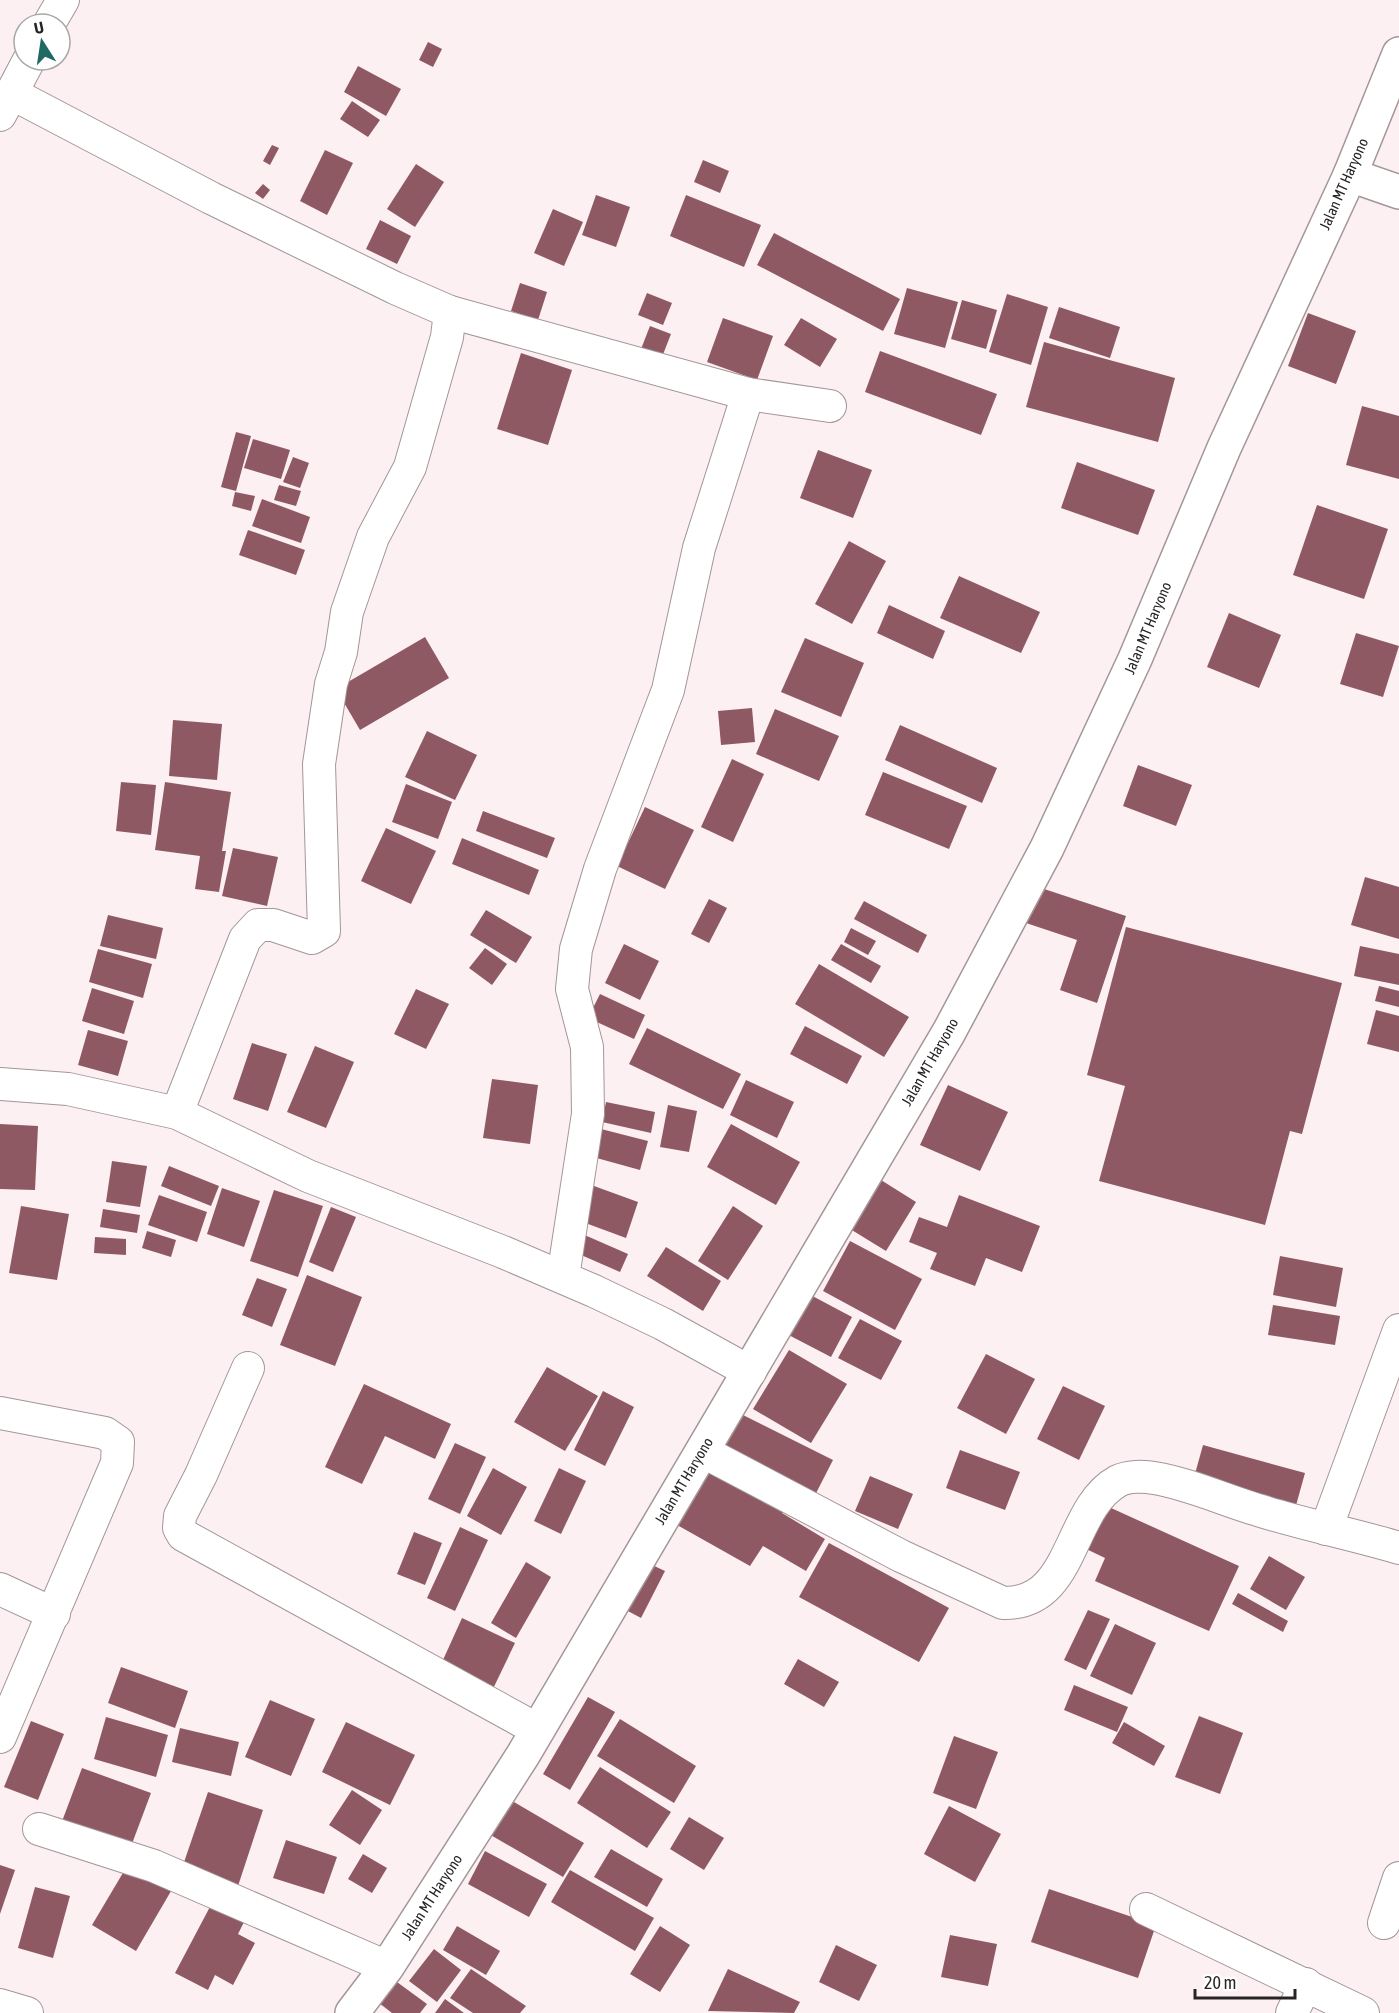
<svg xmlns="http://www.w3.org/2000/svg" width="1399" height="2013" font-family="'Asap Condensed',sans-serif">
	<rect width="100%" height="100%" fill="#fdf0f2"/>
	<g fill="#8f5964">
		<polygon points="428,42 442,49 433,67 419,60"/>
		<polygon points="358,66 401,89 386,116 344,92"/>
		<polygon points="352,101 380,120 368,137 340,119"/>
		<polygon points="272,145 279,148 270,165 263,161"/>
		<polygon points="325,150 353,163 327,215 300,201"/>
		<polygon points="703,160 729,171 720,193 694,182"/>
		<polygon points="416,164 444,182 415,227 387,209"/>
		<polygon points="263,184 270,190 263,199 255,193"/>
		<polygon points="596,195 630,207 616,247 582,235"/>
		<polygon points="686,195 761,225 744,267 670,236"/>
		<polygon points="553,209 583,222 564,266 534,253"/>
		<polygon points="380,220 411,236 397,264 366,249"/>
		<polygon points="774,233 900,299 883,331 757,265"/>
		<polygon points="520,283 547,292 538,320 511,311"/>
		<polygon points="907,288 958,302 945,348 894,334"/>
		<polygon points="647,293 672,303 663,325 638,315"/>
		<polygon points="1007,294 1048,307 1031,365 989,352"/>
		<polygon points="962,300 997,310 986,349 951,339"/>
		<polygon points="1059,307 1120,327 1110,358 1049,338"/>
		<polygon points="1308,313 1356,331 1336,384 1288,366"/>
		<polygon points="723,318 773,336 757,380 707,362"/>
		<polygon points="801,318 837,339 820,367 784,345"/>
		<polygon points="650,326 671,334 662,357 641,349"/>
		<polygon points="1044,342 1175,378 1158,442 1026,407"/>
		<polygon points="880,351 997,394 981,435 865,392"/>
		<polygon points="521,353 572,370 548,445 497,429"/>
		<polygon points="1362,406 1399,416 1399,479 1346,465"/>
		<polygon points="236,432 251,436 236,491 221,487"/>
		<polygon points="253,439 290,450 281,479 244,468"/>
		<polygon points="818,450 872,470 853,518 800,498"/>
		<polygon points="293,457 309,463 300,488 283,482"/>
		<polygon points="1077,462 1155,490 1138,535 1061,508"/>
		<polygon points="279,485 301,491 296,506 274,500"/>
		<polygon points="235,492 255,496 251,511 232,506"/>
		<polygon points="262,499 310,517 301,543 252,526"/>
		<polygon points="1317,505 1388,529 1364,599 1293,575"/>
		<polygon points="248,530 305,550 296,575 239,555"/>
		<polygon points="849,541 886,561 852,624 815,604"/>
		<polygon points="959,576 1040,612 1021,653 940,618"/>
		<polygon points="889,605 945,631 933,659 877,633"/>
		<polygon points="1229,613 1281,635 1259,688 1207,667"/>
		<polygon points="1356,633 1399,646 1383,697 1340,684"/>
		<polygon points="425,637 449,678 360,730 336,689"/>
		<polygon points="805,638 864,663 841,717 781,692"/>
		<polygon points="752,708 755,742 721,745 718,711"/>
		<polygon points="775,709 839,736 819,781 756,754"/>
		<polygon points="173,720 222,724 217,780 169,776"/>
		<polygon points="900,725 997,768 982,803 885,760"/>
		<polygon points="427,731 477,755 455,800 405,777"/>
		<polygon points="732,759 764,774 733,842 701,827"/>
		<polygon points="1138,765 1192,785 1176,826 1123,806"/>
		<polygon points="883,772 967,806 949,849 865,815"/>
		<polygon points="121,782 156,785 151,835 116,831"/>
		<polygon points="165,782 231,792 222,851 226,851 219,892 195,889 200,856 155,850"/>
		<polygon points="406,784 452,802 438,839 392,822"/>
		<polygon points="645,807 694,830 665,889 617,866"/>
		<polygon points="483,811 555,838 547,858 476,831"/>
		<polygon points="386,828 436,851 411,904 361,881"/>
		<polygon points="462,838 539,870 529,895 452,864"/>
		<polygon points="233,848 278,857 267,906 222,896"/>
		<polygon points="1365,877 1399,887 1399,939 1351,925"/>
		<polygon points="1032,885 1126,916 1097,1003 1060,990 1077,940 1020,921"/>
		<polygon points="709,899 727,908 709,943 691,934"/>
		<polygon points="864,901 927,935 918,953 854,919"/>
		<polygon points="486,910 532,937 516,963 470,935"/>
		<polygon points="108,915 163,928 156,959 100,946"/>
		<polygon points="1126,927 1342,983 1302,1134 1290,1131 1265,1225 1099,1181 1125,1086 1087,1075"/>
		<polygon points="851,928 876,941 868,955 844,942"/>
		<polygon points="624,944 659,961 640,1000 605,983"/>
		<polygon points="841,944 881,966 871,983 831,960"/>
		<polygon points="1360,946 1399,954 1399,985 1354,976"/>
		<polygon points="485,948 507,964 492,985 469,968"/>
		<polygon points="98,949 152,964 143,998 89,982"/>
		<polygon points="819,964 909,1017 884,1057 795,1004"/>
		<polygon points="1379,986 1399,991 1399,1007 1375,1001"/>
		<polygon points="92,988 134,1001 124,1034 82,1021"/>
		<polygon points="416,989 449,1004 426,1049 394,1034"/>
		<polygon points="600,994 645,1015 634,1039 588,1018"/>
		<polygon points="1376,1010 1399,1016 1399,1052 1367,1044"/>
		<polygon points="805,1026 862,1056 847,1084 790,1054"/>
		<polygon points="647,1028 741,1074 723,1109 629,1064"/>
		<polygon points="88,1030 128,1041 118,1076 78,1065"/>
		<polygon points="252,1043 287,1054 268,1111 233,1099"/>
		<polygon points="315,1046 354,1062 326,1128 287,1112"/>
		<polygon points="492,1079 538,1085 530,1144 483,1138"/>
		<polygon points="746,1080 794,1102 777,1138 730,1115"/>
		<polygon points="948,1085 1008,1112 980,1171 920,1145"/>
		<polygon points="606,1102 655,1112 651,1133 602,1122"/>
		<polygon points="668,1105 697,1111 689,1152 660,1147"/>
		<polygon points="0,1124 38,1126 35,1190 0,1189"/>
		<polygon points="731,1124 800,1162 776,1205 707,1167"/>
		<polygon points="601,1129 648,1141 640,1170 593,1157"/>
		<polygon points="112,1161 147,1166 140,1207 106,1202"/>
		<polygon points="169,1166 219,1186 211,1206 161,1186"/>
		<polygon points="873,1175 916,1202 886,1251 842,1224"/>
		<polygon points="594,1186 638,1202 626,1238 580,1221"/>
		<polygon points="222,1188 260,1201 244,1247 207,1234"/>
		<polygon points="274,1190 323,1206 298,1277 250,1261"/>
		<polygon points="159,1195 207,1212 197,1242 148,1225"/>
		<polygon points="959,1195 1040,1226 1022,1272 986,1258 975,1286 930,1269 937,1253 909,1242 919,1217 947,1227"/>
		<polygon points="21,1206 69,1214 57,1280 9,1273"/>
		<polygon points="733,1206 763,1226 728,1280 698,1261"/>
		<polygon points="331,1207 356,1217 333,1272 309,1262"/>
		<polygon points="103,1209 140,1215 137,1233 100,1227"/>
		<polygon points="147,1231 176,1240 171,1257 142,1248"/>
		<polygon points="580,1233 628,1254 620,1272 572,1251"/>
		<polygon points="95,1237 126,1239 126,1255 94,1253"/>
		<polygon points="850,1241 922,1279 895,1330 823,1291"/>
		<polygon points="666,1247 721,1281 703,1311 647,1276"/>
		<polygon points="1280,1256 1343,1268 1336,1307 1273,1295"/>
		<polygon points="307,1275 362,1297 335,1366 280,1345"/>
		<polygon points="257,1278 287,1289 272,1327 242,1315"/>
		<polygon points="803,1291 852,1317 831,1357 781,1331"/>
		<polygon points="1273,1305 1340,1316 1335,1345 1268,1335"/>
		<polygon points="860,1319 902,1341 881,1380 838,1358"/>
		<polygon points="789,1350 847,1384 811,1443 753,1409"/>
		<polygon points="986,1354 1035,1379 1006,1434 957,1408"/>
		<polygon points="547,1367 598,1396 565,1451 514,1422"/>
		<polygon points="364,1384 451,1424 435,1459 385,1436 362,1484 325,1467"/>
		<polygon points="1063,1386 1105,1406 1079,1460 1037,1439"/>
		<polygon points="603,1391 634,1407 605,1466 574,1450"/>
		<polygon points="733,1410 833,1460 812,1501 712,1451"/>
		<polygon points="455,1443 486,1457 460,1514 428,1499"/>
		<polygon points="1203,1445 1305,1473 1295,1509 1193,1481"/>
		<polygon points="960,1450 1020,1472 1005,1510 946,1488"/>
		<polygon points="704,1462 785,1509 782,1513 825,1539 806,1571 763,1546 750,1566 670,1521"/>
		<polygon points="493,1468 527,1487 501,1535 467,1516"/>
		<polygon points="559,1468 586,1481 561,1534 534,1521"/>
		<polygon points="870,1476 913,1494 898,1529 855,1511"/>
		<polygon points="1100,1503 1239,1566 1209,1631 1095,1581 1105,1558 1080,1546"/>
		<polygon points="460,1527 488,1540 455,1611 427,1598"/>
		<polygon points="414,1532 442,1543 425,1585 397,1574"/>
		<polygon points="829,1543 949,1608 919,1662 799,1597"/>
		<polygon points="1269,1556 1305,1577 1286,1610 1250,1589"/>
		<polygon points="526,1562 551,1577 516,1638 491,1623"/>
		<polygon points="650,1564 665,1571 641,1618 626,1610"/>
		<polygon points="1238,1593 1288,1621 1283,1632 1232,1604"/>
		<polygon points="1088,1610 1110,1619 1086,1670 1064,1660"/>
		<polygon points="462,1618 515,1643 490,1695 438,1671"/>
		<polygon points="1115,1624 1156,1643 1132,1695 1090,1676"/>
		<polygon points="798,1659 839,1682 824,1707 784,1684"/>
		<polygon points="121,1667 188,1691 175,1728 108,1703"/>
		<polygon points="1074,1685 1128,1707 1117,1732 1064,1710"/>
		<polygon points="588,1697 615,1712 570,1790 543,1774"/>
		<polygon points="270,1700 315,1719 291,1776 245,1757"/>
		<polygon points="1199,1716 1243,1733 1220,1794 1175,1777"/>
		<polygon points="106,1717 168,1735 156,1777 94,1759"/>
		<polygon points="620,1719 696,1766 674,1803 597,1756"/>
		<polygon points="31,1721 64,1734 38,1800 4,1787"/>
		<polygon points="346,1722 415,1755 390,1805 322,1772"/>
		<polygon points="1124,1722 1165,1746 1154,1766 1112,1743"/>
		<polygon points="180,1728 239,1742 231,1776 172,1762"/>
		<polygon points="954,1736 998,1752 976,1809 933,1793"/>
		<polygon points="600,1767 671,1812 647,1848 577,1803"/>
		<polygon points="82,1768 151,1793 130,1849 61,1824"/>
		<polygon points="352,1790 382,1810 360,1845 329,1825"/>
		<polygon points="208,1792 263,1810 237,1889 181,1871"/>
		<polygon points="502,1795 584,1843 563,1877 482,1830"/>
		<polygon points="949,1806 1001,1834 975,1882 924,1854"/>
		<polygon points="689,1817 724,1838 704,1870 670,1849"/>
		<polygon points="286,1840 337,1857 324,1894 273,1878"/>
		<polygon points="611,1849 663,1879 647,1907 594,1877"/>
		<polygon points="485,1851 547,1884 529,1917 468,1884"/>
		<polygon points="363,1854 387,1868 372,1893 348,1879"/>
		<polygon points="130,1861 174,1886 136,1951 92,1925"/>
		<polygon points="0,1865 15,1870 0,1914"/>
		<polygon points="570,1870 654,1918 635,1951 551,1902"/>
		<polygon points="35,1887 70,1896 53,1958 18,1948"/>
		<polygon points="1049,1889 1156,1925 1138,1978 1031,1942"/>
		<polygon points="212,1903 245,1920 238,1934 255,1943 233,1985 215,1975 208,1990 175,1973"/>
		<polygon points="457,1926 500,1951 486,1975 443,1950"/>
		<polygon points="660,1926 690,1945 660,1992 630,1974"/>
		<polygon points="950,1935 997,1944 988,1986 941,1977"/>
		<polygon points="836,1945 877,1965 859,2001 819,1982"/>
		<polygon points="434,1949 461,1970 437,2002 409,1981"/>
		<polygon points="471,1969 526,2006 520,2013 473,2013 450,1998"/>
		<polygon points="728,1969 800,2002 794,2013 708,2011"/>
		<polygon points="386,1974 427,2004 420,2013 392,2013 370,1996"/>
		<polygon points="445,1999 464,2013 435,2013"/>
	</g>
	<g fill="none" stroke-linecap="round" stroke-linejoin="round">
		<g stroke="#a29698" stroke-width="34">
			<g id="minor">
				<polyline points="49,24 63,0"/>
				<polyline points="11,93 211,198 395,288 450,312 748,394 830,406"/>
				<polyline points="0,115 29,60"/>
				<polyline points="0,1084 68,1089 177,1113 308,1176 503,1252 594,1291 663,1324 750,1372"/>
				<polyline points="177,1113 245,939 258,925 273,925 312,938 324,931 319,764 331,684 341,652 347,612 373,537 410,467 447,337 450,312"/>
				<polyline points="563,1277 588,1114 587,1047 572,989 576,949 600,869 668,690 699,548 748,394"/>
				<polyline points="248,1368 201,1475 180,1516 179,1528 183,1535 538,1730"/>
				<polyline points="0,1413 105,1433 118,1442 117,1463 0,1737"/>
				<path d="M702 1451 901 1556 1003 1603C1075 1605 1067 1509 1118 1481 1128 1476 1144 1476 1154 1478 1190 1484 1224 1500 1258 1510 1305 1525 1353 1534 1399 1548"/>
				<polyline points="1326,1529 1399,1330"/>
				<polyline points="0,1589 54,1614"/>
				<polyline points="39,1829 154,1866 387,1967"/>
				<polyline points="1146,1909 1363,2013"/>
				<polyline points="1384,1923 1399,1878"/>
				<polyline points="0,2005 27,2013"/>
				<polyline points="1292,2013 1306,1984"/>
			</g>
		</g>
		<g stroke="#a29698" stroke-width="36">
			<polyline id="tertiary" points="1350,175 1399,192"/>
		</g>
		<g stroke="#a29698" stroke-width="36">
			<polyline id="secondary" points="352,2013 387,1967 523,1755 949,1032 1047,848 1135,659 1224,448 1350,175 1399,54"/>
		</g>
		<use href="#minor" stroke="#fff" stroke-width="32"/>
		<use href="#tertiary" stroke="#fff" stroke-width="33"/>
		<use href="#secondary" stroke="#fff" stroke-width="33"/>
	</g>
	<g text-anchor="middle" stroke-width="6" stroke-linejoin="round" paint-order="stroke">
		<g font-size="15" fill="#282424" stroke="#fff">
			<text transform="translate(1344 184) rotate(-66)" y="5">Jalan MT Haryono</text>
			<text transform="translate(1148 628) rotate(-67)" y="5">Jalan MT Haryono</text>
			<text transform="translate(930 1062) rotate(-60)" y="5">Jalan MT Haryono</text>
			<text transform="translate(684 1481) rotate(-59)" y="5">Jalan MT Haryono</text>
			<text transform="translate(432 1897) rotate(-57)" y="5">Jalan MT Haryono</text>
		</g>
	</g>
	<g transform="translate(42 42) rotate(348)"><circle r="28" fill="#ffffff" stroke="#a9a7a7" stroke-width="1.5"/>
	<path d="M0-4.5L10 22L0 15L-10 22Z" fill="#1f6963"/>
	<text y="-9" font-size="16" font-weight="bold" text-anchor="middle" fill="#282424">U</text>
	</g>
	<path d="M1195 1989v9h100v-9" fill="none" stroke="#282424" stroke-width="3"/>
	<text x="1204" y="1989" font-size="18" fill="#282424" stroke="#ffffff" stroke-width="4.5" paint-order="stroke">20 m</text>
</svg>
